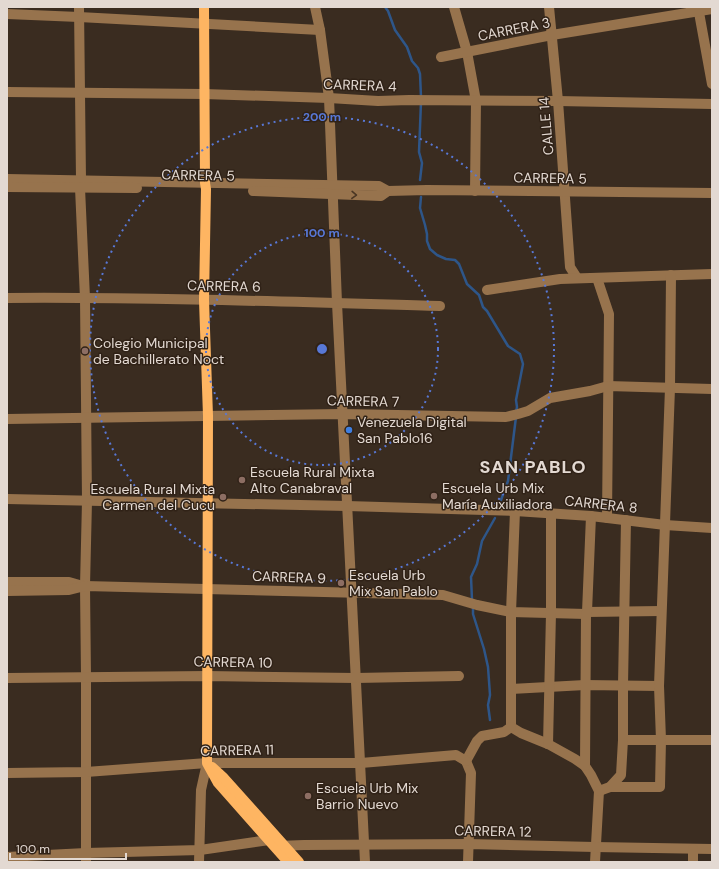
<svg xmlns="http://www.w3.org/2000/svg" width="719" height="869" font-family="'DM Sans',sans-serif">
	<rect width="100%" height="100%" fill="#3a2c20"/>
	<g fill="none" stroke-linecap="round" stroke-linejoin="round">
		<g stroke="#2e5689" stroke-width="2.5">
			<polyline points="385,7 388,11 395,30 407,47 412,61 418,68 420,74 421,97"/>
			<polyline points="420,180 422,163 419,152 421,102"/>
			<polyline points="421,197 420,208 425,225 427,234 427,241 430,249 437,255 446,259 455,260 459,264 467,284 479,295 483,307 487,311 508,346 520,354 523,364 516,400 517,407 516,412"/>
			<polyline points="501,500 508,481 516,417"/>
			<polyline points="472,600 471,577 477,564 482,541 495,518"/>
			<polyline points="473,607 473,614 484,649 488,667 490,695 488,705 490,720"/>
		</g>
		<g stroke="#97734d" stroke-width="10">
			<polyline points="79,7 81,180 80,188 85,298 87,501 85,586 86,677 86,862"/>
			<polyline points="315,7 320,30 329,98 337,303 365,862"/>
			<polyline points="454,7 467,52 476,101 475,191"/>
			<polyline points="549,7 558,101 570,267 577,278"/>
			<polyline points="698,7 712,84"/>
			<polyline points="7,14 79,17 320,30"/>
			<polyline points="441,57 552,35 712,9"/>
			<polyline points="7,92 204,94 329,98 378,101 409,100 558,101 712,104"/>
			<polyline points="7,179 379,186 388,191 427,190 712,193"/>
			<polyline points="7,187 137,188"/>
			<polyline points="253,191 381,196 388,191"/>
			<polyline points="597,278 609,314 607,518"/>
			<polyline points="487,290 560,279 712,274"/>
			<path d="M7 298C151 297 296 302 440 306"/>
			<polyline points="7,419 342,414 506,417 518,414 528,411 550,398 590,391 608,386 712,389"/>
			<polyline points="7,499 347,506 515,511 591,516 665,525 712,528"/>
			<polyline points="7,582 69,582 83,586"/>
			<polyline points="7,591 69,590 85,586 443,595 477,605 511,612 586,614"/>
			<polyline points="587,612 661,611"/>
			<polyline points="7,678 207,676 356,678 459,676"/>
			<polyline points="511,689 585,685 659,686"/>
			<polyline points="511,727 511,612 515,511"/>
			<polyline points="511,727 521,733 548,744 575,759 585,766 591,775 599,791 595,862"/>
			<polyline points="623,740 712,740"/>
			<polyline points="548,744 551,613 551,514"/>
			<polyline points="466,761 471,773 468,862"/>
			<polyline points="466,761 477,741 482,736 504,732 511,727"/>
			<polyline points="585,766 586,614 587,612 591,516"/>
			<polyline points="7,773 86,772 207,763 361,763 456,755 466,761"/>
			<polyline points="610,787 660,787 661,740 659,686 670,388 671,275"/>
			<polyline points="599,791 610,787 621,775 623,740 623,685 626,520"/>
			<polyline points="278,846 304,845 468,844 595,847 712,849"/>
			<polyline points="693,849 693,862"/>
			<polyline points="7,857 86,853 200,850 269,840"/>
			<polyline points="199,862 201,790 207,763"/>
		</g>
		<g stroke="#feb562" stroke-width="10">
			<polyline points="204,7 205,183 206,189 204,300 208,416 207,763 218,783 288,862"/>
			<polyline points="212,767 224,778 299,862"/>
		</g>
	</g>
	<defs><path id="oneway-chevron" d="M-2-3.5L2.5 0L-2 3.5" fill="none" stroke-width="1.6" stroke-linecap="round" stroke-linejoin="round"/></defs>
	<use stroke="#4a3624" href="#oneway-chevron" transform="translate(354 195) rotate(2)"/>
	<g fill="none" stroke="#5878d6" stroke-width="2" stroke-dasharray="2 4">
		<circle cx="322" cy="349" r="116"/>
		<circle cx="322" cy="349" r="232"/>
	</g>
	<g fill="#8d6e63" stroke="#302217" stroke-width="1.5">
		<circle cx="85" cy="351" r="4"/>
		<circle cx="242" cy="480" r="4"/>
		<circle cx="434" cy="496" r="4"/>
		<circle cx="223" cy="497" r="4"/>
		<circle cx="341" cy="583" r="4"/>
		<circle cx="308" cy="796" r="4"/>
	</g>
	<circle fill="#3f7fe0" stroke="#302217" stroke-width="1.5" cx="349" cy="430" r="4"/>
	<g text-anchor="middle" stroke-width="3" stroke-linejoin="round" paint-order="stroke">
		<g font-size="14" fill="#e3d9d2" stroke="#302217">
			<text transform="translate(514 29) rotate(-11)" y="5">CARRERA 3</text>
			<text transform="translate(360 85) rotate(2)" y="5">CARRERA 4</text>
			<text transform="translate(546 126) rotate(-95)" y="5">CALLE 14</text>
			<text transform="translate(198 175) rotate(1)" y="5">CARRERA 5</text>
			<text transform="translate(550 178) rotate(1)" y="5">CARRERA 5</text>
			<text transform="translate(224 286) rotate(1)" y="5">CARRERA 6</text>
			<text transform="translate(363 401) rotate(1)" y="5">CARRERA 7</text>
			<text transform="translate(601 504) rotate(6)" y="5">CARRERA 8</text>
			<text transform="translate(289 577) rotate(2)" y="5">CARRERA 9</text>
			<text transform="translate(233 662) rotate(1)" y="5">CARRERA 10</text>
			<text transform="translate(237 750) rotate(-1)" y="5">CARRERA 11</text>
			<text transform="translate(493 831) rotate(1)" y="5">CARRERA 12</text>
		</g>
		<g font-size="14" fill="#e3d9d2" stroke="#302217" text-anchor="start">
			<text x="93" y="348">Colegio Municipal<tspan x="93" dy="16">de Bachillerato Noct</tspan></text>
			<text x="357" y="427">Venezuela Digital<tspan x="357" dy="16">San Pablo16</tspan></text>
			<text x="250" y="477">Escuela Rural Mixta<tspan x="250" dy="16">Alto Canabraval</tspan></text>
			<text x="442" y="493">Escuela Urb Mix<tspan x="442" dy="16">María Auxiliadora</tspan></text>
			<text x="215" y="494" text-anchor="end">Escuela Rural Mixta<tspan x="215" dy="16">Carmen del Cucu</tspan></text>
			<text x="349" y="580">Escuela Urb<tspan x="349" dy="16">Mix San Pablo</tspan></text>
			<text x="316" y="793">Escuela Urb Mix<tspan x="316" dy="16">Barrio Nuevo</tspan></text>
		</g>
		<g font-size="18" font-weight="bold" letter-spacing="1" fill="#e3d9d2" stroke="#302217">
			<text x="533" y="473">SAN PABLO</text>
		</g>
	</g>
	<circle cx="322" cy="349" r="6" fill="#5878d6" stroke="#302217" stroke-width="2"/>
	<g font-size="12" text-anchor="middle" font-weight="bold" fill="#5878d6" stroke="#302217" stroke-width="3" stroke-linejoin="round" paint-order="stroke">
		<text x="322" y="121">200 m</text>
		<text x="322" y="237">100 m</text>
	</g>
	<rect width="719" height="869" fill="none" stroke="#e3d9d2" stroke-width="16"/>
	<path d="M10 853v6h116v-6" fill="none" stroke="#e3d9d2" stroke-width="2"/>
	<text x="16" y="853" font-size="12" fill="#e3d9d2" stroke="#302217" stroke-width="3" paint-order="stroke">100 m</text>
</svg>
